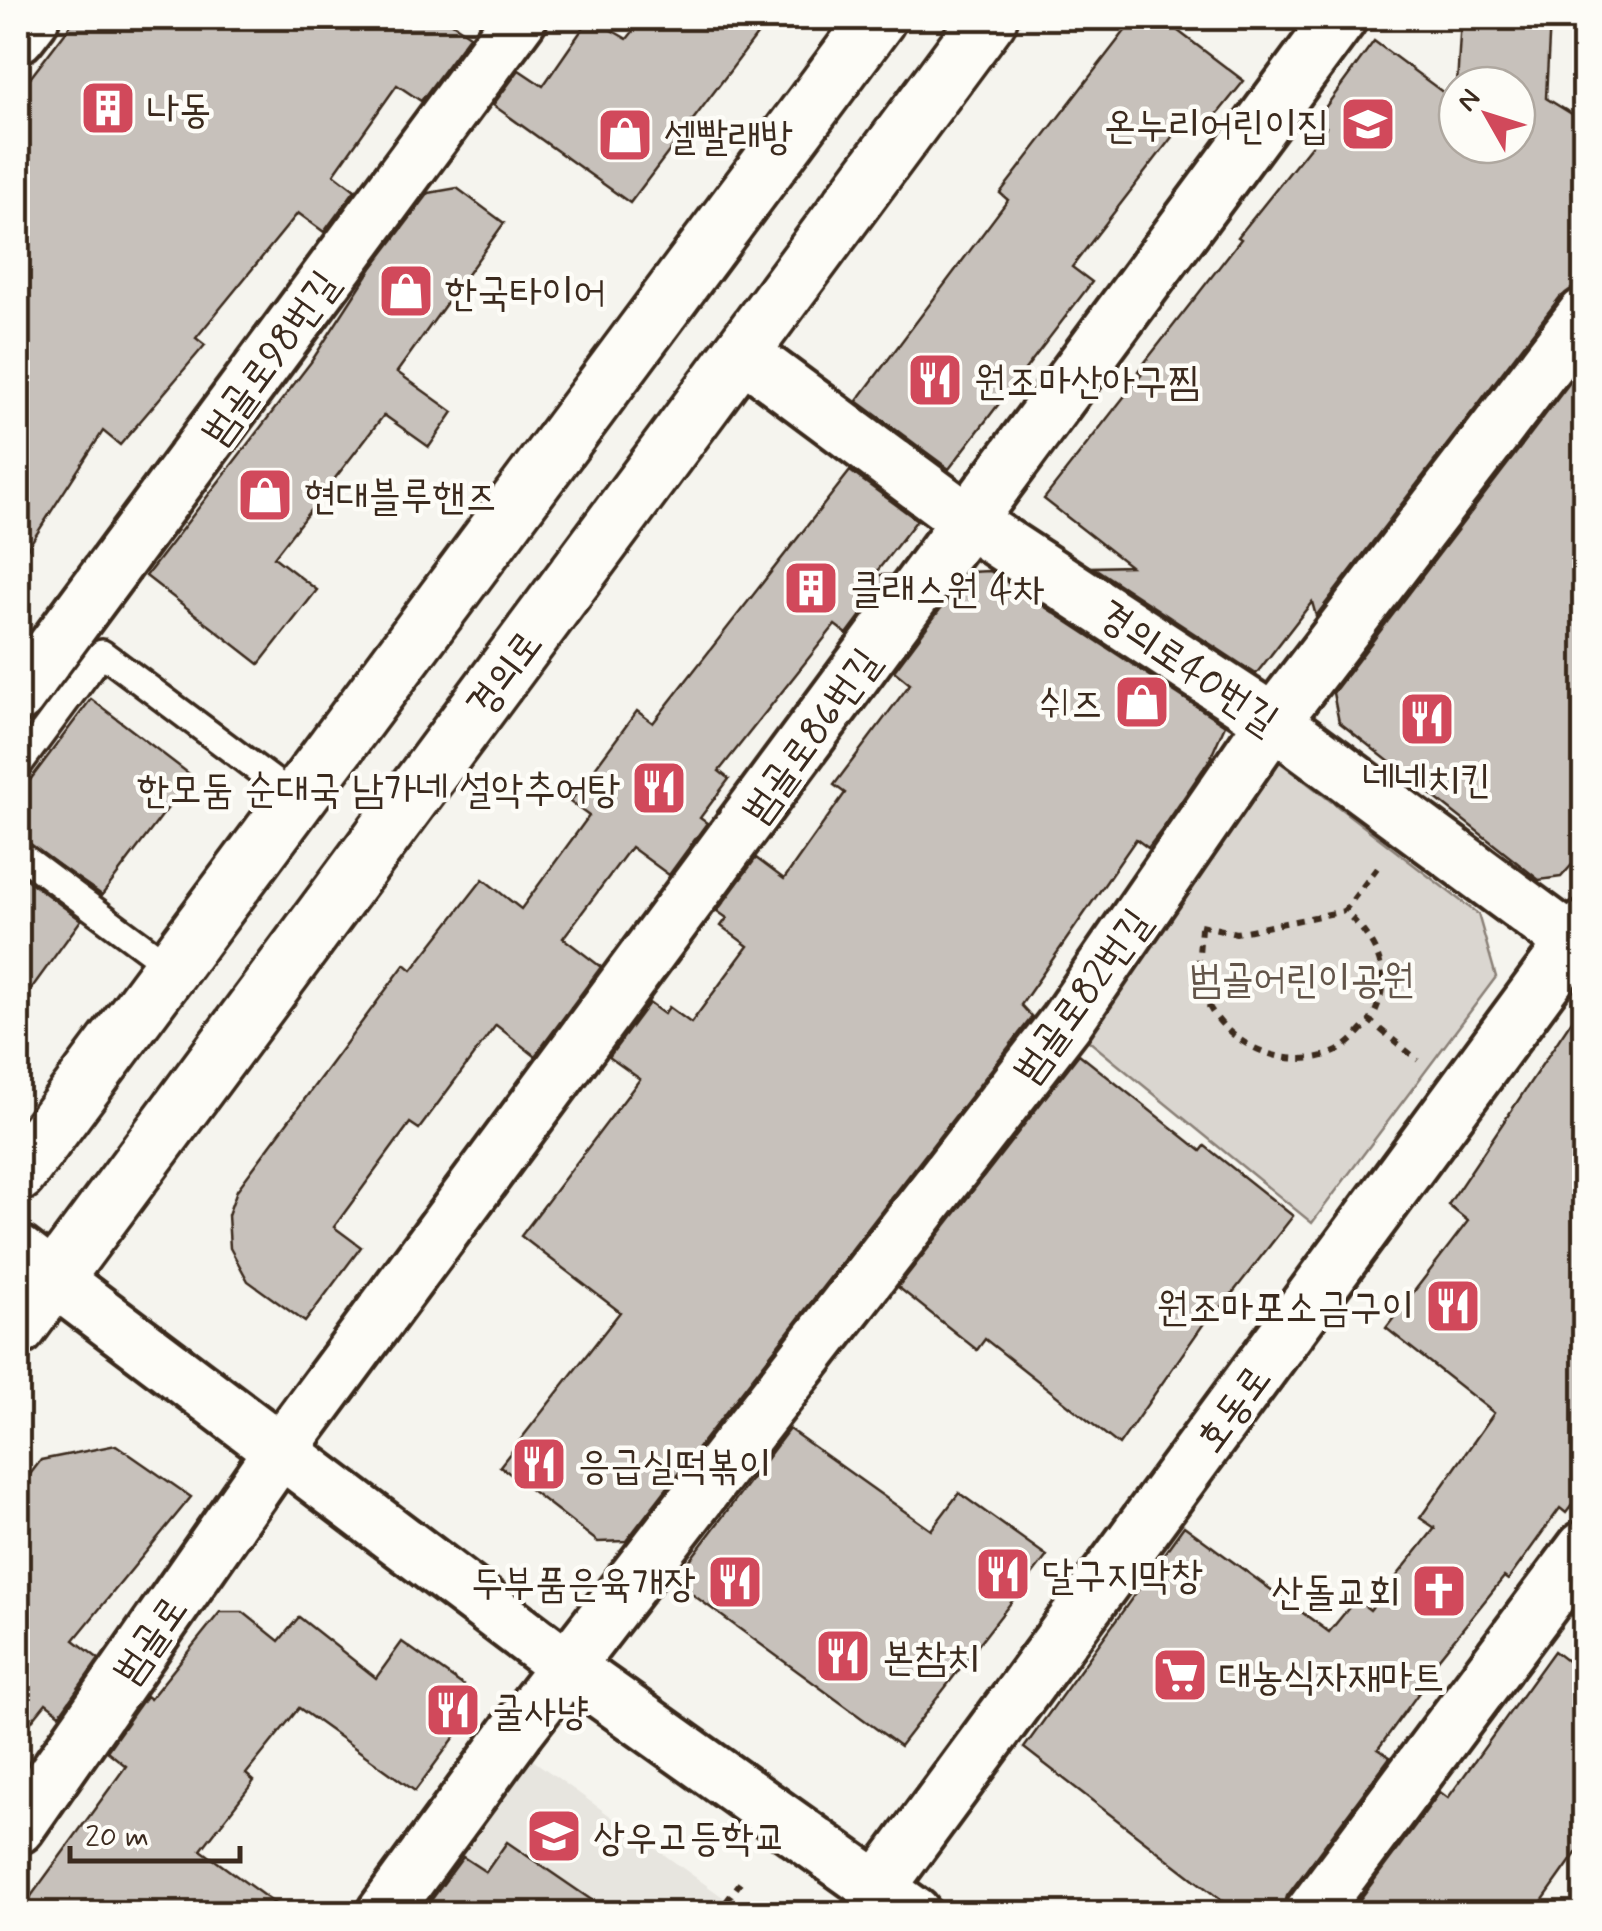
<svg xmlns="http://www.w3.org/2000/svg" width="1602" height="1931" font-family="Mynerve,'Poor Story',sans-serif">
	<rect width="100%" height="100%" fill="#f5f4ee"/>
	<filter id="ink" filterUnits="userSpaceOnUse"><feTurbulence type="fractalNoise" baseFrequency=".01" numOctaves="2"/><feDisplacementMap in="SourceGraphic" scale="20" xChannelSelector="R" yChannelSelector="G"/><feConvolveMatrix kernelMatrix="1 2 1 2 8 2 1 2 1" color-interpolation-filters="sRGB"/></filter>
	<g filter="url(#ink)">
		<polygon fill="#e7e5df" points="530,1758 745,1913 410,1914"/>
		<polygon fill="#dad6d0" stroke="#8a8077" stroke-width="2.5" points="1268,753 1478,914 1496,977 1312,1223 1073,1028"/>
		<g fill="#c7c1bb" stroke="#3b2a1e" stroke-width="2.5">
			<polygon points="76,18 445,18 470,35 421,101 397,85 334,174 355,190 324,232 298,213 196,338 205,345 120,445 103,431 18,563 18,94"/>
			<polygon points="590,18 627,39 644,18 770,18 630,203 493,105 519,70 543,86"/>
			<polygon points="1135,18 1161,18 1244,81 1206,128 1189,115 1072,267 1092,282 949,469 857,401 1008,200 1000,193"/>
			<polygon points="1461,18 1550,18 1546,98 1575,116 1584,286 1560,297 1316,616 1312,602 1256,674 1093,567 1130,566 1044,499 1142,374 1138,371 1241,239 1238,237 1326,127 1316,120 1374,41 1456,102 1457,93 1457,145 1517,145 1517,85 1457,85"/>
			<polygon points="457,188 504,223 397,372 453,412 429,447 384,415 274,557 317,590 259,664 146,576 311,362 372,268 429,193"/>
			<polygon points="1584,364 1584,851 1561,877 1539,880 1339,722 1333,693"/>
			<polygon points="850,471 917,520 874,575 891,575 847,634 835,625 719,771 729,779 700,818 707,823 669,875 631,847 563,938 601,967 535,1056 496,1025 419,1129 410,1123 334,1227 361,1247 305,1322 248,1281 230,1248 228,1215 237,1190 405,964 412,970 483,879 521,909 589,816 570,802 637,711 653,723"/>
			<polygon points="990,571 1225,725 1210,759 1164,827 1148,848 1136,839 1021,1005 1032,1017 626,1541 598,1542 500,1466 620,1312 521,1236 640,1079 609,1057 649,1003 664,1014 669,1007 691,1023 748,946 721,926 727,918 717,911 756,858 784,879 845,793 834,785 910,684 894,671 968,572"/>
			<polygon points="91,699 192,776 102,895 18,837 18,796"/>
			<polygon points="18,873 81,920 18,1007"/>
			<polygon points="1584,1002 1584,1489 1566,1513 1560,1508 1508,1580 1504,1577 1419,1683 1423,1687 1378,1749 1390,1757 1287,1896 1282,1914 1239,1914 1024,1748 1184,1526 1329,1632 1356,1599 1370,1610 1435,1528 1420,1518 1494,1413 1386,1328 1468,1221 1448,1205"/>
			<polygon points="1079,1054 1201,1151 1205,1146 1293,1216 1213,1318 1209,1316 1119,1445 985,1339 977,1350 898,1287"/>
			<polygon points="789,1429 931,1530 959,1493 1047,1556 900,1746 674,1581"/>
			<polygon points="116,1445 191,1497 74,1640 99,1659 60,1714 46,1703 18,1738 18,1490 41,1460"/>
			<polygon points="220,1612 243,1612 279,1641 299,1617 376,1678 402,1642 464,1686 468,1719 415,1791 299,1708 246,1774 254,1781 201,1850 289,1914 18,1914 126,1766 107,1751 146,1696 150,1699"/>
			<polygon points="1554,1651 1584,1674 1584,1842 1533,1914 1349,1914 1440,1792 1448,1798"/>
			<polygon points="507,1842 612,1914 421,1914 463,1857 486,1872"/>
		</g>
		<g fill="none" stroke-linecap="round" stroke-linejoin="round">
			<g stroke="#3b2a1e" stroke-width="32">
				<g id="lane">
					<polyline points="18,766 102,653 297,799"/>
					<polyline points="18,853 171,967"/>
				</g>
			</g>
			<g stroke="#3b2a1e" stroke-width="60">
				<g id="street">
					<polyline points="18,36 32,18"/>
					<polyline points="741,352 968,521 1273,721 1584,951"/>
					<polyline points="18,696 520,18"/>
					<polyline points="18,1252 567,1667 914,1914"/>
					<polyline points="18,1827 280,1451 1340,18"/>
					<polyline points="879,1887 1584,928"/>
					<polyline points="383,1914 519,1728 1066,1022 1271,724 1584,315"/>
					<polyline points="1311,1914 1584,1548"/>
				</g>
			</g>
			<g stroke="#3b2a1e" stroke-width="62">
				<g id="secondary">
					<polyline points="18,1174 878,18"/>
					<polyline points="18,1328 989,18"/>
				</g>
			</g>
			<g stroke="#3b2a1e" stroke-width="6" stroke-dasharray="8 8" stroke-linecap="butt">
				<path d="M1377 868 1344 911C1378 941 1396 979 1370 1021L1418 1060"/>
				<polyline points="1200,925 1236,933 1344,911"/>
				<path d="M1201 927C1200 947 1196 970 1202 989 1216 1041 1285 1074 1335 1052 1349 1046 1360 1032 1370 1021"/>
				<polyline points="717,1914 740,1883"/>
			</g>
			<use href="#lane" stroke="#fdfcf7" stroke-width="25"/>
			<use href="#street" stroke="#fdfcf7" stroke-width="52"/>
			<use href="#secondary" stroke="#fdfcf7" stroke-width="55"/>
		</g>
	</g>
	<defs>
		<g id="building-square" transform="scale(2.875)"><rect x="-9" y="-9" width="18" height="18" rx="4" fill="#d1495b" stroke="#fdfcf7"/><path d="M-4-6H4V6H1V3H-1V6H-4ZM-2.5-4.3h1.7v1.8h-1.7ZM.8-4.3h1.7v1.8H.8ZM-2.5-1h1.7V.8h-1.7ZM.8-1h1.7V.8H.8Z" fill="#fff"/></g>
		<g id="school-square" transform="scale(2.875)"><rect x="-9" y="-9" width="18" height="18" rx="4" fill="#d1495b" stroke="#fdfcf7"/><path d="M0-5L7-2L0 1L-7-2ZM-4 1L0 2.5L4 1V4Q0 6-4 4Z" fill="#fff"/></g>
		<g id="shop-square" transform="scale(2.875)"><rect x="-9" y="-9" width="18" height="18" rx="4" fill="#d1495b" stroke="#fdfcf7"/><path d="M-5-2.5h2.3a2.7 3.5 0 0 1 5.4 0H5L5.5 6h-11ZM-1.5-2.5h3a1.5 2.3 0 0 0-3 0Z" fill="#fff"/></g>
		<g id="restaurant-square" transform="scale(2.875)"><rect x="-9" y="-9" width="18" height="18" rx="4" fill="#d1495b" stroke="#fdfcf7"/><path d="M-5-6h1v4h1v-4h1v4h1v-4h1v5L-1.5 .5V6h-2V.5L-5-1ZM5-6V6H3V1.5H1.5Q1.5-4 5-6Z" fill="#fff"/></g>
		<g id="church-square" transform="scale(2.875)"><rect x="-9" y="-9" width="18" height="18" rx="4" fill="#d1495b" stroke="#fdfcf7"/><path d="M-1.2-6h2.4v3.5h3.3v2.4h-3.3V6h-2.4V-.1h-3.3v-2.4h3.3Z" fill="#fff"/></g>
		<g id="supermarket-square" transform="scale(2.875)"><rect x="-9" y="-9" width="18" height="18" rx="4" fill="#d1495b" stroke="#fdfcf7"/><path d="M-6-5.5h2.5l.6 2H6L4.5 2H-2.5L-4.4-4H-6ZM-1.5 3.2a1.3 1.3 0 1 0 .1 0ZM3 3.2a1.3 1.3 0 1 0 .1 0Z" fill="#fff"/></g>
	</defs>
	<g fill-rule="evenodd">
		<use href="#building-square" x="108" y="108"/>
		<use href="#school-square" x="1368" y="124"/>
		<use href="#shop-square" x="625" y="135"/>
		<use href="#shop-square" x="406" y="291"/>
		<use href="#restaurant-square" x="935" y="380"/>
		<use href="#shop-square" x="265" y="495"/>
		<use href="#building-square" x="811" y="588"/>
		<use href="#shop-square" x="1142" y="702"/>
		<use href="#restaurant-square" x="1427" y="719"/>
		<use href="#restaurant-square" x="659" y="788"/>
		<use href="#restaurant-square" x="1453" y="1306"/>
		<use href="#restaurant-square" x="539" y="1464"/>
		<use href="#restaurant-square" x="1003" y="1574"/>
		<use href="#restaurant-square" x="735" y="1582"/>
		<use href="#church-square" x="1439" y="1591"/>
		<use href="#restaurant-square" x="843" y="1656"/>
		<use href="#supermarket-square" x="1180" y="1675"/>
		<use href="#restaurant-square" x="453" y="1710"/>
		<use href="#school-square" x="554" y="1836"/>
	</g>
	<g text-anchor="middle" stroke-width="9" stroke-linejoin="round" paint-order="stroke">
		<g font-size="40" fill="#3b2a1e" stroke="#fdfcf7" text-anchor="start">
			<text x="147" y="122">나동</text>
			<text x="1329" y="138" text-anchor="end">온누리어린이집</text>
			<text x="664" y="149">셀빨래방</text>
			<text x="445" y="305">한국타이어</text>
			<text x="974" y="394">원조마산아구찜</text>
			<text x="304" y="509">현대블루핸즈</text>
			<text x="850" y="602">클래스원 4차</text>
			<text x="1103" y="716" text-anchor="end">쉬즈</text>
			<text x="1427" y="792" text-anchor="middle">네네치킨</text>
			<text x="620" y="802" text-anchor="end">한모둠 순대국 남가네 설악추어탕</text>
			<text x="1414" y="1320" text-anchor="end">원조마포소금구이</text>
			<text x="578" y="1478">응급실떡볶이</text>
			<text x="1042" y="1588">달구지막창</text>
			<text x="696" y="1596" text-anchor="end">두부품은육개장</text>
			<text x="1400" y="1605" text-anchor="end">산돌교회</text>
			<text x="882" y="1670">본참치</text>
			<text x="1219" y="1689">대농식자재마트</text>
			<text x="492" y="1724">굴사냥</text>
			<text x="593" y="1850">상우고등학교</text>
		</g>
		<g font-size="40" fill="#3b2a1e" stroke="#fdfcf7">
			<text transform="translate(269 357) rotate(-54)" y="14">범골로98번길</text>
			<text transform="translate(1189 666) rotate(34)" y="14">경의로40번길</text>
			<text transform="translate(503 673) rotate(-53)" y="14">경의로</text>
			<text transform="translate(810 735) rotate(-54)" y="14">범골로86번길</text>
			<text transform="translate(1081 995) rotate(-54)" y="14">범골로82번길</text>
			<text transform="translate(1232 1408) rotate(-54)" y="14">호동로</text>
			<text transform="translate(149 1639) rotate(-55)" y="14">범골로</text>
		</g>
		<g font-size="40" fill="#63554a" stroke="#fdfcf7">
			<text x="1302" y="992">범골어린이공원</text>
		</g>
	</g>
	<rect width="1602" height="1931" fill="none" stroke="#fdfcf7" stroke-width="60"/>
	<rect x="30" y="30" width="1542" height="1871" fill="none" stroke="#3b2a1e" stroke-width="4" filter="url(#ink)"/>
	<g transform="translate(1487 115) rotate(309)"><circle r="48" fill="#fdfcf7" stroke="#afa8a0" stroke-width="2.5"/>
	<path d="M0-8L18 38L0 25L-18 38Z" fill="#d1495b"/>
	<text y="-15" font-size="28" font-weight="bold" text-anchor="middle" fill="#3b2a1e">N</text>
	</g>
	<path d="M70 1846v15h170v-15" fill="none" stroke="#3b2a1e" stroke-width="5"/>
	<text x="85" y="1846" font-size="30" fill="#3b2a1e" stroke="#fdfcf7" stroke-width="8" paint-order="stroke">20 m</text>
</svg>
